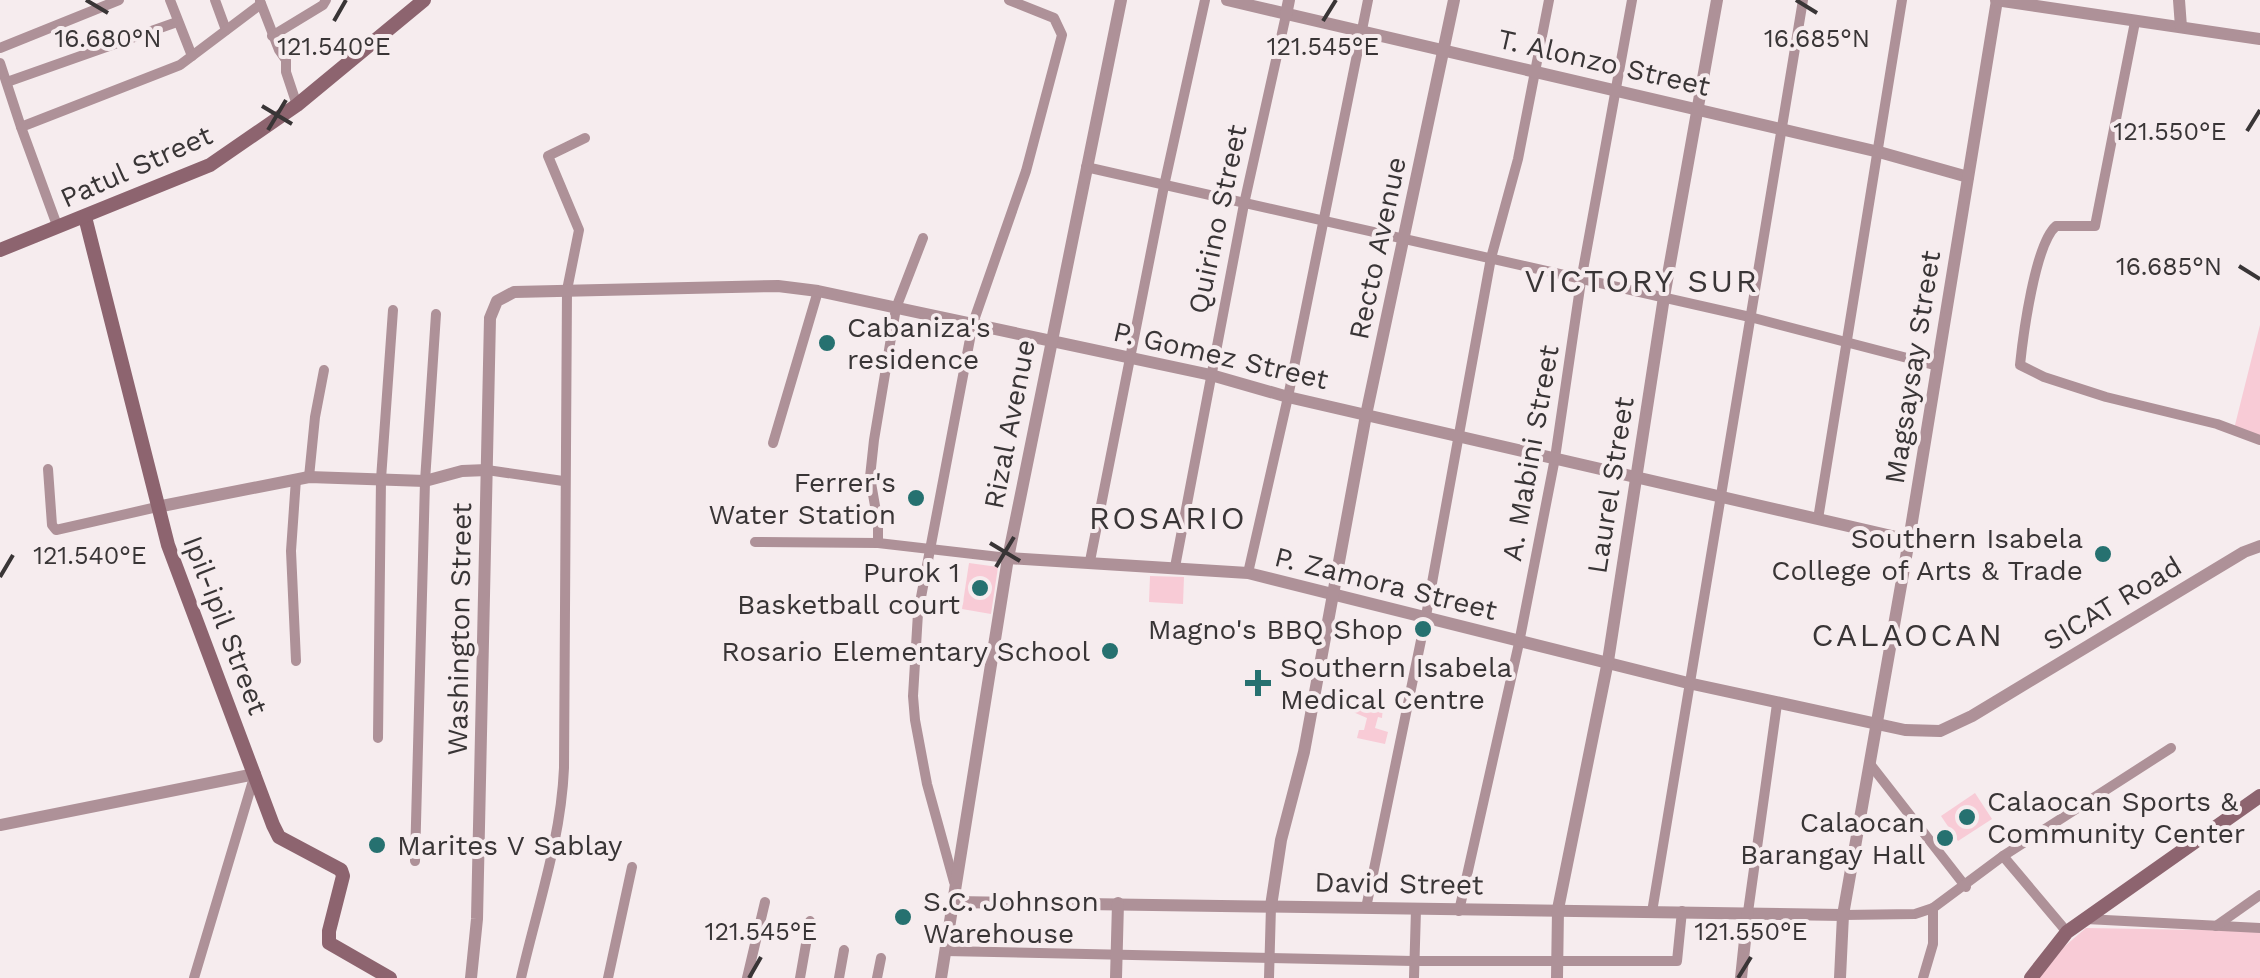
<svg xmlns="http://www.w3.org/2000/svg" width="2260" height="978" font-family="'Work Sans',sans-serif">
	<rect width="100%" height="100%" fill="#f6ecee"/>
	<g fill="#f8cbd6">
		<polygon points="2260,325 2260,439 2234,429"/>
		<polygon points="969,563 998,567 991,614 962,609"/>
		<polygon points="1150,576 1184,577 1183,604 1149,602"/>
		<polygon points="1360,699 1383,706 1382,718 1378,717 1375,728 1388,732 1385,744 1357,738 1359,730 1364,730 1367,718 1353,712"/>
		<polygon points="1975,793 1992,819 1958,841 1941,816"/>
		<polygon points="2086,928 2260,931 2260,978 2038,978 2065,946"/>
	</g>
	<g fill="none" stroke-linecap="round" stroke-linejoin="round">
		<g stroke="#ae9198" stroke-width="10">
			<polyline points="170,0 192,56"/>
			<polyline points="215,0 226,30"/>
			<polyline points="260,1 279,50 286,60 286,72 297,105"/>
			<path d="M2135 22 2095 226H2056C2035 244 2023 336 2020 365L2044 377 2106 397 2217 424 2260 440"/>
			<polyline points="272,36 323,5 326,0"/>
			<polyline points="0,48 119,0"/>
			<polyline points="0,63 21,127"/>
			<polyline points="7,82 177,22"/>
			<polyline points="1086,167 1750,317 1938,366"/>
			<polyline points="58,228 21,127 180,65 261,4"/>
			<polyline points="773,443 818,291"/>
			<polyline points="48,469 52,525 56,530 157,507"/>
			<polyline points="487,470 563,481"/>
			<polyline points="309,477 315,417 324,370"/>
			<polyline points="296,479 291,551 296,661"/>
			<polyline points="1818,519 1902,0"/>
			<polyline points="755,542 878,543 1008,558"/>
			<polyline points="878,543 878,523 870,477 874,440 896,308 923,238"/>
			<polyline points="1090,561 1164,186 1205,0"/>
			<polyline points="1175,567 1244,204 1286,15"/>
			<polyline points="1248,573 1288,397 1368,0"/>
			<polyline points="378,738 381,479 393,310"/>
			<polyline points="1870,764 1966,887"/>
			<polyline points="2003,856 2067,932"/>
			<polyline points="415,861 425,481 436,314"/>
			<polyline points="954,882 927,784 915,720 913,696 918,613 973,323 1026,171 1062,35 1054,18 1009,0"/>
			<polyline points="1366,908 1426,616 1491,258 1518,159 1549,0"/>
			<polyline points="1459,911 1519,643 1555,458 1581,281 1632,0"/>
			<polyline points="1652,912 1803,0"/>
			<polyline points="1748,912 1777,704"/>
			<polyline points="1843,915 1915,914 1933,908 2003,856 2171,748"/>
			<polyline points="2086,919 2260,928"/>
			<polyline points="2216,926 2260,895"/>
			<polyline points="945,951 1413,961 1677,961 1682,911"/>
			<polyline points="194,978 255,774"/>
			<path d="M521 978C537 908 561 840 564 768L567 290 579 230 548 156 585 138"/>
			<polyline points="608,978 632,867"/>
			<polyline points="747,978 765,902"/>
			<polyline points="800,978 810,921"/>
			<polyline points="839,978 844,950"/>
			<polyline points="877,978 881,958"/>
			<polyline points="1269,978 1271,906"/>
			<polyline points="1414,978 1416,909"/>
			<polyline points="1923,978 1933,944 1933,908"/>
		</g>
		<g stroke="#ae9198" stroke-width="12">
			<polyline points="1227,0 1879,152 1968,177"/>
			<polyline points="1996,0 2260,39"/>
			<polyline points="2179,0 2181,27"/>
			<polyline points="1286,15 1289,0"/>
			<polyline points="157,507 309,477 425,481 462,471 487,470"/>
			<polyline points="1008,558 1248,573 1688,683 1905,730 1940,731 1972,716 2244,552 2260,546"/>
			<polyline points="0,825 255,774"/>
			<polyline points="954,902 1843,915"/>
			<polyline points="1271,906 1281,840 1304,752 1366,415 1454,0"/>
			<polyline points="471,978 477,919 490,318 497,301 514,292 778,286 818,291 1211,375 1288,397 1909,540"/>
			<polyline points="941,978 1008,558 1121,0"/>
			<polyline points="1116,978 1118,903"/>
			<polyline points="1557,978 1558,909 1608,661 1664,297 1717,0"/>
			<polyline points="1741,978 1748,912"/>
			<polyline points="1840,978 1843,915 1909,540 1997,0"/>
		</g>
		<g stroke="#8d646f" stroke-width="14">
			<polyline points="85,217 168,545 273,825 279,837 341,870 343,876 329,931 329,943 390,978"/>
			<polyline points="0,250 210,165 297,105 424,0"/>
			<polyline points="2031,978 2067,932 2260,796"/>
		</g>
	</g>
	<path fill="none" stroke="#393536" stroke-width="4" d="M86 0 108 13M1796 0 1817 13M334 21 346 0M1323 21 1336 0M262 106 292 124M268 130 286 100M2247 131 2260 110M2239 266 2260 279M990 543 1020 561M996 567 1014 537M0 577 13 555M749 978 761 957M1738 978 1751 957"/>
	<g fill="#267170" stroke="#f6ecee" stroke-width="4">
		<circle cx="827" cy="343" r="10"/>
		<circle cx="916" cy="498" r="10"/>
		<circle cx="2103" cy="554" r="10"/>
		<circle cx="980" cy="588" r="10"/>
		<circle cx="1423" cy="629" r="10"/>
		<circle cx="1110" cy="651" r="10"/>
		<path d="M1253 668h10v10h10v10h-10v10h-10v-10h-10v-10h10z"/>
		<circle cx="1967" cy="817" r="10"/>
		<circle cx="1945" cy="838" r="10"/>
		<circle cx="377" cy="845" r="10"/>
		<circle cx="903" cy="917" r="10"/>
	</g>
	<g text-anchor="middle" stroke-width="8" stroke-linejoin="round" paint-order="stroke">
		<g font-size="28" fill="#393536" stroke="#f6ecee">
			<text transform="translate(1604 62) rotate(13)" y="10">T. Alonzo Street</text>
			<text transform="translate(136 166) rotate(-24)" y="10">Patul Street</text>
			<text transform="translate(1217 219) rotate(-78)" y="10">Quirino Street</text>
			<text transform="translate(1377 248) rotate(-78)" y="10">Recto Avenue</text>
			<text transform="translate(1221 355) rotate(13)" y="10">P. Gomez Street</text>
			<text transform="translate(1912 367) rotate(-81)" y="10">Magsaysay Street</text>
			<text transform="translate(1009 424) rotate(-79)" y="10">Rizal Avenue</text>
			<text transform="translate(1530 453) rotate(-80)" y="10">A. Mabini Street</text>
			<text transform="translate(1610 485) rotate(-81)" y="10">Laurel Street</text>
			<text transform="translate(1386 583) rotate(14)" y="10">P. Zamora Street</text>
			<text transform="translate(2112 603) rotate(-31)" y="10">SICAT Road</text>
			<text transform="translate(226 625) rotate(69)" y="10">Ipil-ipil Street</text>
			<text transform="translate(459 629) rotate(-89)" y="10">Washington Street</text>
			<text transform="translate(1399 883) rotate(1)" y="10">David Street</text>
		</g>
		<g font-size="28" fill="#393536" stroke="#f6ecee" text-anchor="end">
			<text x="847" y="337" text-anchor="start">Cabaniza's<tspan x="847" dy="32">residence</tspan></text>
			<text x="896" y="492">Ferrer's<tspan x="896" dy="32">Water Station</tspan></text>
			<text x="2083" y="548">Southern Isabela<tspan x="2083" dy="32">College of Arts &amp; Trade</tspan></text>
			<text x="960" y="582">Purok 1<tspan x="960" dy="32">Basketball court</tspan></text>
			<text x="1403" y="639">Magno's BBQ Shop</text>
			<text x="1090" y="661">Rosario Elementary School</text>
			<text x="1280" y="677" text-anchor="start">Southern Isabela<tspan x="1280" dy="32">Medical Centre</tspan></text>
			<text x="1987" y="811" text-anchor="start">Calaocan Sports &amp;<tspan x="1987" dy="32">Community Center</tspan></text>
			<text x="1925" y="832">Calaocan<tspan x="1925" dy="32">Barangay Hall</tspan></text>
			<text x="397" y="855" text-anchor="start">Marites V Sablay</text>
			<text x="923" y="911" text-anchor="start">S.C. Johnson<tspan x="923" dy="32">Warehouse</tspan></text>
		</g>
		<g font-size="32" letter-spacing="2.5" fill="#393536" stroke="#f6ecee">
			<text x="1642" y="292">VICTORY SUR</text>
			<text x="1168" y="529">ROSARIO</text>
			<text x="1908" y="646">CALAOCAN</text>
		</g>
	</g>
	<g font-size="25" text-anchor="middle" fill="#393536" stroke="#f6ecee" stroke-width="8" stroke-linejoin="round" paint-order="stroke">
		<text x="1817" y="47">16.685°N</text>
		<text x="108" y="47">16.680°N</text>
		<text x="334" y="55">121.540°E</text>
		<text x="1323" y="55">121.545°E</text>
		<text x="2170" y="140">121.550°E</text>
		<text x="2169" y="275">16.685°N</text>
		<text x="90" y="564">121.540°E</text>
		<text x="761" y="940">121.545°E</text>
		<text x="1751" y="940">121.550°E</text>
	</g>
</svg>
